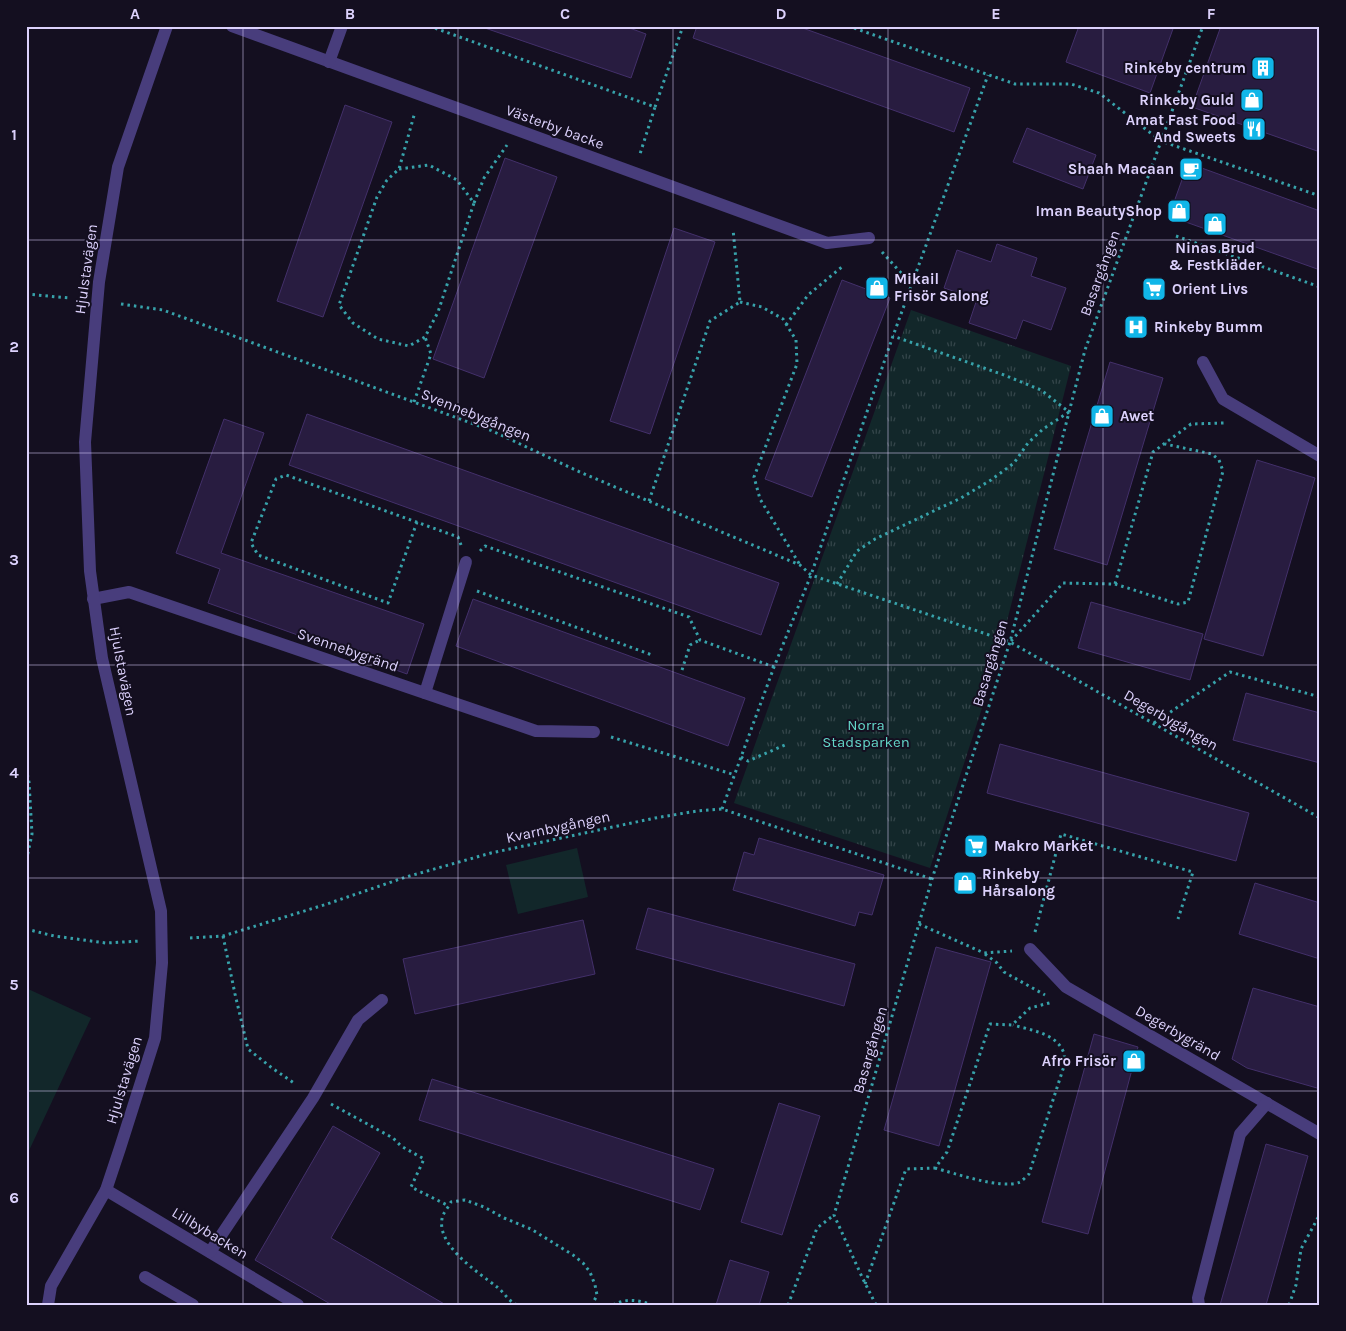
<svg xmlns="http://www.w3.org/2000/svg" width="1346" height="1331" font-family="Karla,sans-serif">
	<defs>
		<pattern id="park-tufts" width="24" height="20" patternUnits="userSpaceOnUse" patternTransform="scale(1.25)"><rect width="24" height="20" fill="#12272a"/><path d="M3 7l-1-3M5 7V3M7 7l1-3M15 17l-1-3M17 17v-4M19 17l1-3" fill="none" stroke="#34454a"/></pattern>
	</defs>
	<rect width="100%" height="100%" fill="#140f20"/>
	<g fill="#12272a">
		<polygon points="577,848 588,897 518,914 506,865"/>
		<polygon points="26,988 91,1018 26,1157"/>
	</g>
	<polygon fill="url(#park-tufts)" points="911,310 1071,366 996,665 930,868 734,803"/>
	<g fill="#281c40" stroke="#43306a">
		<polygon points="479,26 624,26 646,34 631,78"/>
		<polygon points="697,26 797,26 970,88 954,132 693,38"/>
		<polygon points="1079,26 1174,26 1150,93 1066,62"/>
		<polygon points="1221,26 1312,26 1320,29 1320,152 1192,107"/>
		<polygon points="345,105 392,122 323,317 277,301"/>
		<polygon points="1027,128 1096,155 1083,189 1013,162"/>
		<polygon points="505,158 557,177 484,378 433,359"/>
		<polygon points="1188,163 1320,211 1320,270 1169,216"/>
		<polygon points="674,228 715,242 650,434 610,421"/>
		<polygon points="997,244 1037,258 1031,276 1066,288 1051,330 1023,320 1016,339 969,323 977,299 944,288 957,250 991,262"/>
		<polygon points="842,280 890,298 812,497 765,479"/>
		<polygon points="1110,362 1163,378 1107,565 1054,549"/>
		<polygon points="307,414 779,583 761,635 289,465"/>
		<polygon points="224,419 264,433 221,553 424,624 407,674 208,603 220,569 176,553"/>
		<polygon points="1257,460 1315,478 1263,656 1204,639"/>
		<polygon points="473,599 745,698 728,746 456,646"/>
		<polygon points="1091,602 1203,634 1190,680 1078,648"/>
		<polygon points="1246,693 1320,713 1320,763 1233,740"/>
		<polygon points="1000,744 1249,813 1236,861 987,793"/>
		<polygon points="759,838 884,875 872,915 859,912 855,926 733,890 744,852 754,855"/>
		<polygon points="1255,883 1320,903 1320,959 1239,934"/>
		<polygon points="648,908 855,964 844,1006 636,949"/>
		<polygon points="583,920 595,974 415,1014 403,959"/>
		<polygon points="936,947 991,962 939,1146 884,1130"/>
		<polygon points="1253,988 1320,1007 1320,1091 1317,1088 1247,1068 1232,1059"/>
		<polygon points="1094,1034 1138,1047 1088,1234 1042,1222"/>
		<polygon points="432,1079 714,1169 700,1210 419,1120"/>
		<polygon points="779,1103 820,1116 782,1235 741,1222"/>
		<polygon points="333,1126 380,1153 331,1238 446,1305 332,1305 255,1260"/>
		<polygon points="1266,1144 1308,1156 1266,1305 1220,1305"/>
		<polygon points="730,1260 769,1272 759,1305 716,1305"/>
	</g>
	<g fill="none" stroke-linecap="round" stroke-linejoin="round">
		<g stroke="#37a2aa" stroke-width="3" stroke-dasharray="2.5 4" stroke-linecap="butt">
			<polyline points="429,26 655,107 640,154"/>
			<polyline points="848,26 1015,84 1071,84 1099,93 1161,141 1320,196"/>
			<polyline points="655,107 683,26"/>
			<polyline points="399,169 429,165 457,180 474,203 438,312 425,337 409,346 378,339 353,323 339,305 377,197 387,180 399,169 415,112"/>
			<polyline points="474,203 484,178 507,145"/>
			<polyline points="1176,236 1320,287"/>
			<polyline points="882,252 912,285"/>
			<polyline points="26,294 69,298"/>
			<polyline points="740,302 762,307 783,319 796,340 797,364 754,477 760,499 800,565"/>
			<polyline points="121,304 163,310 490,430 582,473 800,565 811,575 1010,642 1320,818"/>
			<polyline points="786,325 808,295 843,266"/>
			<polyline points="414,402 431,354 425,337"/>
			<polyline points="649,501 710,321 740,302 733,229"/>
			<polyline points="417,522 388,603 258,555 251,543 276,479 286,475 458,537 461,545"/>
			<polyline points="480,551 485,546 689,617 700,640 774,667"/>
			<polyline points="837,584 857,551 875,539 961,498 991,480 1014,463 1028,443 1043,429 1069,412 1041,390 1004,375 893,336"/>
			<polyline points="1115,584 1178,604 1188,602 1223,471 1219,460 1212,454 1165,444"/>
			<polyline points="477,591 652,655"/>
			<polyline points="1011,641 1063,583 1115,584 1153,452 1191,424 1225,423"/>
			<polyline points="682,670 690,645 700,640"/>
			<polyline points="1154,723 1230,672 1320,697"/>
			<polyline points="611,737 735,775"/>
			<polyline points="741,757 748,761 785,745"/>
			<polyline points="26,768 29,782 32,834 26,862"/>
			<polyline points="722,809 774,667 811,575 893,336 988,75"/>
			<polyline points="919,924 984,953 1012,951"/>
			<polyline points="26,929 54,936 106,943 141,941"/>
			<polyline points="1035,932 1061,834 1193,872 1178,919"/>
			<polyline points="223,936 235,994 248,1049 272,1068 294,1083"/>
			<polyline points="190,938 223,936 327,904 406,877 491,853 655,818 697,811 722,809 932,879"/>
			<polyline points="985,954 997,963 1004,972 1045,995"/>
			<polyline points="331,1104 393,1138 401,1146 424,1159 411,1187 449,1206"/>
			<path d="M935 1168C954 1173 1002 1190 1020 1182 1023 1180 1027 1176 1029 1174L1065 1063C1064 1060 1065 1054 1063 1051 1055 1033 1030 1030 1013 1025"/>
			<polyline points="865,1284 906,1169 935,1168 947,1152 990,1024 1012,1025 1030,1008 1053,1002"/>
			<path d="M517 1305C508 1301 504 1292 497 1287 478 1272 433 1244 443 1215 445 1211 449 1206 451 1202L465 1200 484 1207 504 1218 531 1229 573 1255 583 1263 590 1272 595 1285 597 1295 592 1305"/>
			<path d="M613 1305C626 1298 639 1300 652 1305"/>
			<polyline points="788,1305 817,1228 834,1215"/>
			<polyline points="876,1305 862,1277 834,1215 932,879 1010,642 1085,350 1203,26"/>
			<polyline points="1289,1305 1296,1285 1301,1249 1320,1214"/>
		</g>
		<g stroke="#483d7c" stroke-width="12">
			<polyline points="232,26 827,243 869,238"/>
			<polyline points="329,62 342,26"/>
			<polyline points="1203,362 1223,399 1320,456"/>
			<polyline points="93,599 129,592 536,731 594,732"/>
			<polyline points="425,693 466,562"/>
			<polyline points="1030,949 1066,987 1320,1134"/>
			<polyline points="106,1190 298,1305"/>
			<polyline points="210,1252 313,1098 358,1020 382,1000"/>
			<polyline points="145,1277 193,1305"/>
			<polyline points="48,1305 51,1286 106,1190 120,1148 155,1038 162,963 161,911 102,658 90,571 85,442 99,282 118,167 167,26"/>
			<polyline points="1199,1305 1198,1298 1240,1134 1267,1103"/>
		</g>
	</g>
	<path fill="none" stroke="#dcd1fc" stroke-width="1" stroke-opacity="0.55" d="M243 26V1305M458 26V1305M673 26V1305M888 26V1305M1103 26V1305M26 240H1320M26 453H1320M26 665H1320M26 878H1320M26 1091H1320"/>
	<defs>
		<g id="building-square" transform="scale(1.25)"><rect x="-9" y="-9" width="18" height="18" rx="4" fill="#11b6e8" stroke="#140f20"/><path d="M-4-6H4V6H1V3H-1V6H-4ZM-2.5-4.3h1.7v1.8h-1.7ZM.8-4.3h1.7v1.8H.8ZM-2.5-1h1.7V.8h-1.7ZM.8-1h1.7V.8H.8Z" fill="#fff"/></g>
		<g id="shop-square" transform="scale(1.25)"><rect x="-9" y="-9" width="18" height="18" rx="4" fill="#11b6e8" stroke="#140f20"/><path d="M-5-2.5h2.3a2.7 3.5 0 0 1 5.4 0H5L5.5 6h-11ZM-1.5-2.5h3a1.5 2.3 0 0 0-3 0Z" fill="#fff"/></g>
		<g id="restaurant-square" transform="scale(1.25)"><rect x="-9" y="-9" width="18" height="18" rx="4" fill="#11b6e8" stroke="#140f20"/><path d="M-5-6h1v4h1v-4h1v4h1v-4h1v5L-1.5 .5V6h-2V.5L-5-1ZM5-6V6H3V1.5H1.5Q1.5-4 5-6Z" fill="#fff"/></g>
		<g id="cafe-square" transform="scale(1.25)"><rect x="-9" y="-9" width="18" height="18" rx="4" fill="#11b6e8" stroke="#140f20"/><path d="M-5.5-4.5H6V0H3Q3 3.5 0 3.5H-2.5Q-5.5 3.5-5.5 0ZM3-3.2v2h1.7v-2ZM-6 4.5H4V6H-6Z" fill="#fff"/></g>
		<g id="supermarket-square" transform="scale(1.25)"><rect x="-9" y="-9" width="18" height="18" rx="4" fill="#11b6e8" stroke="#140f20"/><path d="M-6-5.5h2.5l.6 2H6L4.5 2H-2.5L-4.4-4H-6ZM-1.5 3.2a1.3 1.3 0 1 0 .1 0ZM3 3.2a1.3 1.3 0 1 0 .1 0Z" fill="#fff"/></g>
		<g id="hospital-square" transform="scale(1.25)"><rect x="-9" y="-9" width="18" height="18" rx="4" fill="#11b6e8" stroke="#140f20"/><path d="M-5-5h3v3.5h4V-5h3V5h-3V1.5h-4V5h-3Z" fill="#fff"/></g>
	</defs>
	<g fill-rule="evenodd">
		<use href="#building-square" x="1263" y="68"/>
		<use href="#shop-square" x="1252" y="100"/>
		<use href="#restaurant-square" x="1254" y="129"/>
		<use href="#cafe-square" x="1191" y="169"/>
		<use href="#shop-square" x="1179" y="211"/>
		<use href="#shop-square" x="1215" y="224"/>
		<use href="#shop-square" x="877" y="288"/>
		<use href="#supermarket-square" x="1154" y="289"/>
		<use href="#hospital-square" x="1136" y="327"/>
		<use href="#shop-square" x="1102" y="416"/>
		<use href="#supermarket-square" x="976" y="846"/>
		<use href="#shop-square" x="965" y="883"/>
		<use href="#shop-square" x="1134" y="1061"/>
	</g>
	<g text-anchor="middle" stroke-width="4" stroke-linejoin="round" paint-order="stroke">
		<g font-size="15" font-weight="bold" fill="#dcd1fc" stroke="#140f20" text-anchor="end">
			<text x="1246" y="73">Rinkeby centrum</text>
			<text x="1234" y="105">Rinkeby Guld</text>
			<text x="1236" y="125">Amat Fast Food<tspan x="1236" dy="17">And Sweets</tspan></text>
			<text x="1174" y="174">Shaah Macaan</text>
			<text x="1162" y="216">Iman BeautyShop</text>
			<text x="1215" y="253" text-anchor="middle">Ninas Brud<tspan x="1215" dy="17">&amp; Festkläder</tspan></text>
			<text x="894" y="284" text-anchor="start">Mikail<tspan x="894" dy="17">Frisör Salong</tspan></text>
			<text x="1172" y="294" text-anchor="start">Orient Livs</text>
			<text x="1154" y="332" text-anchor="start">Rinkeby Bumm</text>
			<text x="1120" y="421" text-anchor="start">Awet</text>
			<text x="994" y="851" text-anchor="start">Makro Market</text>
			<text x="982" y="879" text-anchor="start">Rinkeby<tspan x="982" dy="17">Hårsalong</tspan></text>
			<text x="1116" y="1066">Afro Frisör</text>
		</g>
		<g font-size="15" fill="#dcd1fc" stroke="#140f20">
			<text transform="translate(555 127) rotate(20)" y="5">Västerby backe</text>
			<text transform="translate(86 269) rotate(-82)" y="5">Hjulstavägen</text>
			<text transform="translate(1100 273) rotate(-70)" y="5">Basargången</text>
			<text transform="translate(476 415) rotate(22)" y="5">Svennebygången</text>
			<text transform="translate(348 650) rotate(19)" y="5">Svennebygränd</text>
			<text transform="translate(990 663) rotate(-73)" y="5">Basargången</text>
			<text transform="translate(123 671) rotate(79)" y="5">Hjulstavägen</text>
			<text transform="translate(1171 720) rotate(30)" y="5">Degerbygången</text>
			<text transform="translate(558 827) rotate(-12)" y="5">Kvarnbygången</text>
			<text transform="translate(1178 1033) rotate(30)" y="5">Degerbygränd</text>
			<text transform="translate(870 1050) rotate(-74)" y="5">Basargången</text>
			<text transform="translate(124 1080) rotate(-73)" y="5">Hjulstavägen</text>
			<text transform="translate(210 1233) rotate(31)" y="5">Lillbybacken</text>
		</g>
		<g font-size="15" fill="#63d6c8" stroke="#140f20">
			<text x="866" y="730">Norra<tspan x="866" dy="17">Stadsparken</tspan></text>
		</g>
	</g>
	<rect width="1346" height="1331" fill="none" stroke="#140f20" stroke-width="55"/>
	<rect x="28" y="28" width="1290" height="1276" fill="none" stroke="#dcd1fc" stroke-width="2"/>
	<g font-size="16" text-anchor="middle" font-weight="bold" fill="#dcd1fc">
		<text x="135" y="19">A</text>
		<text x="350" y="19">B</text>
		<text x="565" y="19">C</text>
		<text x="781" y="19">D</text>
		<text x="996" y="19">E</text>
		<text x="1211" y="19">F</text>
		<text x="14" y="140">1</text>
		<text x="14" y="352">2</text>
		<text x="14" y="565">3</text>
		<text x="14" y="778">4</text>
		<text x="14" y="990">5</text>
		<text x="14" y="1203">6</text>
	</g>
</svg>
